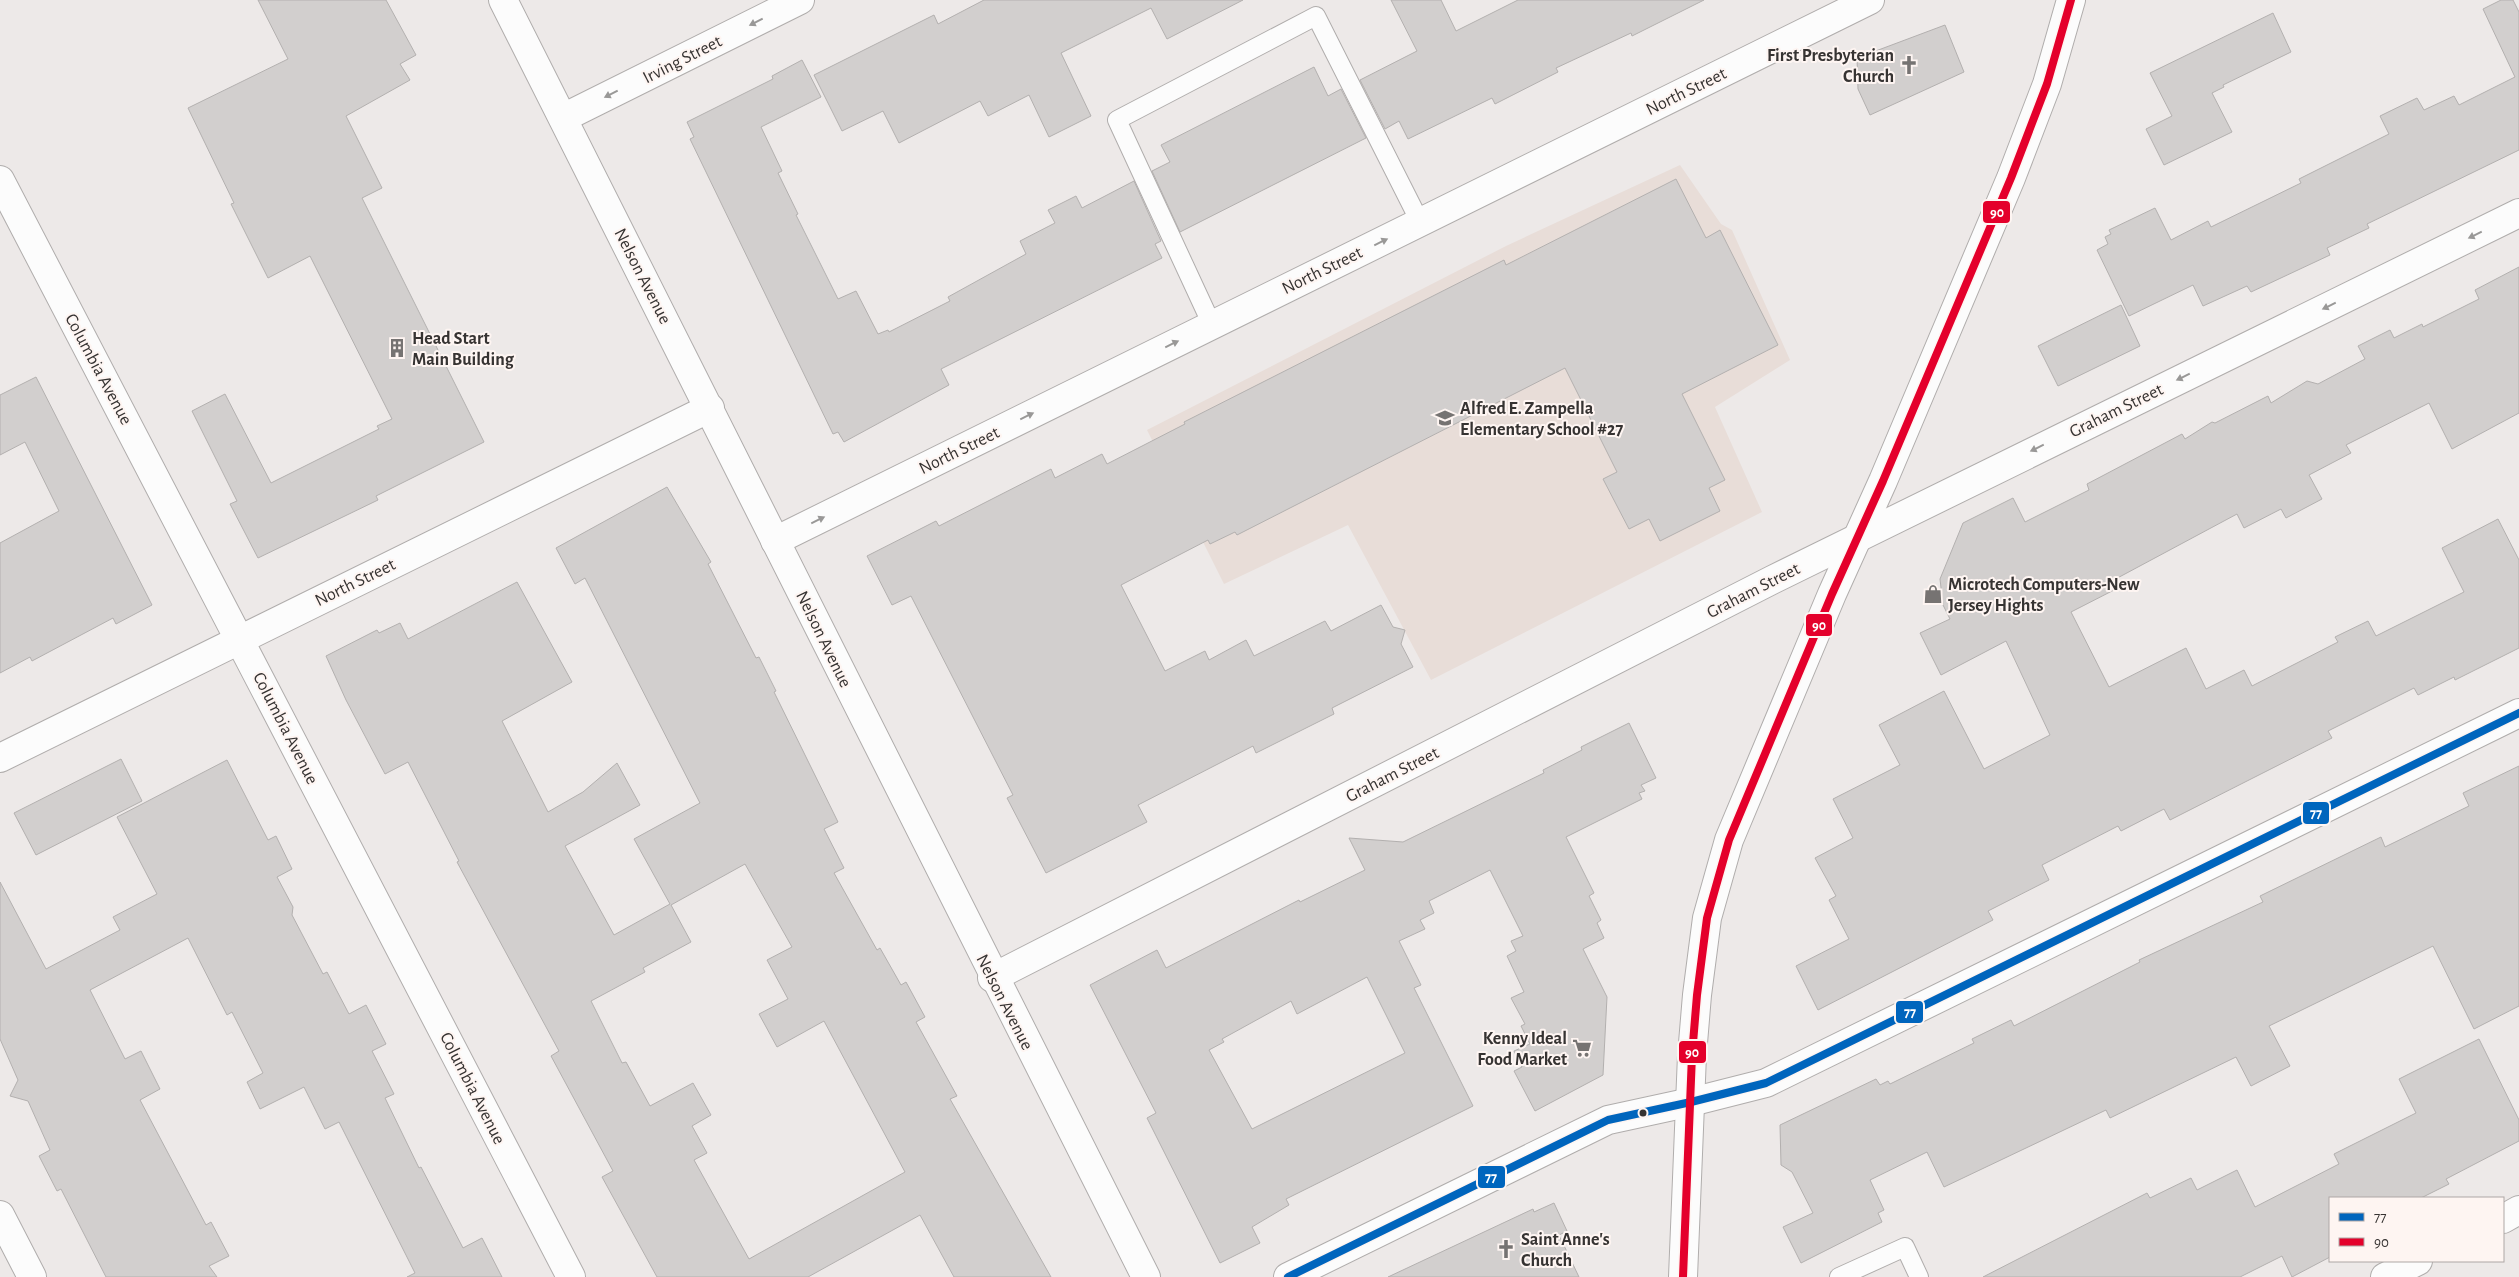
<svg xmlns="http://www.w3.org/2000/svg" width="2519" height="1277" font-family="'Alegreya Sans',sans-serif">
	<rect width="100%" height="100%" fill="#ede9e8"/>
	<polygon fill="#e8ddd8" points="1680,165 1721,224 1732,230 1790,360 1715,407 1762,512 1431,680 1348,525 1224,584 1147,430 1506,246"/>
	<g fill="#d2cfce" stroke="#b3b0af" fill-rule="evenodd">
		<polygon points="258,0 386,0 416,55 400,64 410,80 346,116 382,188 362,198 484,442 376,496 378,500 258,558 230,504 237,501 192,411 225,394 271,483 379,429 377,426 392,419 310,256 268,278 231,204 234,203 188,108 288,59"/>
		<polygon points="984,0 1243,0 1167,39 1151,8 1061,53 1091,116 1049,137 1029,95 988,116 980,101 899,143 883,111 842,131 814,75 934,15 938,24"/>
		<polygon points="1391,0 1441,0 1456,31 1518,0 1704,0 1632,36 1631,33 1556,68 1558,72 1495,104 1492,98 1408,139 1399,121 1385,129 1360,80 1417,51"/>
		<polygon points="2501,0 2513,0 2519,12 2519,150 2367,224 2369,228 2327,248 2330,255 2251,292 2247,286 2203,306 2193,285 2129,316 2097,250 2108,244 2105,237 2111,234 2109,230 2155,208 2171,240 2208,221 2211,227 2301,183 2299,179 2389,134 2380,116 2417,98 2424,110 2454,96 2459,105 2515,77 2483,9"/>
		<polygon points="2273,13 2291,52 2223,85 2224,87 2212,93 2232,132 2164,165 2146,129 2172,116 2150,73"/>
		<polygon points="1945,25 1964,72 1870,115 1858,89 1857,58"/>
		<polygon points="802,60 821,97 761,127 782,171 778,173 798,214 796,215 838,299 856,291 878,334 888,330 889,332 950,301 948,297 1026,254 1020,241 1055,223 1048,210 1076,196 1082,208 1134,181 1161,241 1155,244 1162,258 941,369 949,385 844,442 838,432 833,434 690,139 694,137 687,122 773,79 772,76"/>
		<polygon points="1314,67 1328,96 1341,89 1366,138 1180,232 1152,171 1170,162 1161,145"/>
		<polygon points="1676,179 1706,238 1720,230 1778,345 1682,394 1725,480 1709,488 1720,511 1660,541 1649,519 1629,529 1603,479 1617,472 1565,368 1237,535 1235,532 1210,544 1208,540 1121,585 1165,671 1205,651 1209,660 1246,640 1254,656 1325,621 1331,631 1381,605 1393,627 1405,630 1401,644 1413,667 1332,708 1334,714 1256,753 1253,746 1138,805 1147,822 1046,873 1007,798 1013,795 911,596 892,605 867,556 936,521 939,526 1051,469 1055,478 1102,454 1107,464 1185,424 1184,422 1504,260 1506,265"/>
		<polygon points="2519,267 2519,413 2452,449 2429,403 2346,445 2351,453 2309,475 2322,499 2286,518 2281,509 2244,528 2237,514 2110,582 2114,590 2071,612 2109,687 2186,648 2206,689 2244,670 2252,686 2338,642 2335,637 2368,621 2376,636 2464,592 2442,548 2498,519 2519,560 2519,648 2455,680 2454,677 2418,695 2414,688 2328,731 2332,738 2170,820 2164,809 2121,831 2118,826 2042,865 2049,880 1988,911 1993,920 1818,1010 1796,966 1849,939 1829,900 1836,896 1815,858 1853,838 1833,799 1900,765 1879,725 1944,691 1984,769 2050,735 2006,641 1941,675 1920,633 1950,619 1943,605 1940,579 1963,523 2013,498 2025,522 2089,490 2087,484 2182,434 2185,439 2212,422 2215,423 2268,396 2271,403 2307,381 2318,384 2365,359 2358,346 2390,330 2394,338 2422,324 2423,327 2479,299 2475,290"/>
		<polygon points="2121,305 2140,346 2058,386 2038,346"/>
		<polygon points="36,377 152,605 116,624 113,618 32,661 30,657 0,673 0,543 59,511 25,442 0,455 0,395"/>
		<path d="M667 487 711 562 708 564 756 658 759 657 776 691 774 692 838 822 824 829 844 868 834 873 877 950 880 948 901 985 906 982 925 1017 916 1022 957 1096 950 1099 1051 1277H954L920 1215 808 1277H657L602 1177 613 1171 551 1056 559 1051 457 862 459 861 408 762 385 774 346 700 326 656 377 630 379 633 400 623 408 639 517 582 572 682 502 721 548 812 583 792 617 763 640 805 565 846 614 935 670 904 634 839 700 803 585 578 575 584 556 548ZM745 864 792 947 767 960 788 999 759 1014 777 1047 824 1021 905 1172 749 1259 694 1160 707 1153 692 1126 711 1115 693 1083 650 1106 626 1062 622 1063 591 1001 645 972 643 968 691 942 671 905Z"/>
		<path d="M1629 723 1656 778 1641 785 1645 791 1639 793 1642 799 1566 837 1594 893 1589 896 1601 920 1597 923 1604 938 1583 949 1607 997 1603 1075 1535 1111 1514 1071 1522 1067 1514 1051 1530 1044 1521 1026 1525 1024 1511 998 1524 992 1507 956 1516 951 1511 941 1523 936 1490 870 1429 901 1434 913 1420 920 1425 929 1399 941 1421 985 1414 988 1473 1106 1286 1199 1289 1205 1252 1227 1260 1243 1220 1263 1147 1118 1156 1113 1090 985 1157 950 1166 968 1299 900 1300 902 1365 870 1349 838 1403 842 1544 773 1543 770 1582 750 1581 747ZM1367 977 1405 1053 1252 1129 1209 1050 1224 1042 1222 1039 1291 1001 1297 1014Z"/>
		<polygon points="121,759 142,801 36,855 14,813"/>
		<polygon points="227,760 268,840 276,836 292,869 277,877 293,907 292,915 323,974 327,972 349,1014 366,1005 386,1044 372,1051 394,1094 385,1098 419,1168 421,1167 463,1248 482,1238 502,1277 407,1277 415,1273 339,1122 325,1129 304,1087 260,1109 247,1082 263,1073 232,1012 227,1015 188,938 90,990 125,1059 141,1051 160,1089 140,1100 206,1225 211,1222 229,1256 209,1266 217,1277 106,1277 61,1189 57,1191 39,1156 50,1150 28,1101 10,1096 18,1080 0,1039 0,882 46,969 120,930 113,917 157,894 117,817"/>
		<polygon points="2519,766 2519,1006 2474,1029 2433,946 2269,1026 2290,1066 2251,1086 2236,1057 2110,1118 2106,1110 1944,1187 1927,1152 1870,1180 1884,1210 1878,1213 1882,1222 1801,1263 1783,1227 1813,1213 1792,1172 1781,1165 1780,1125 1876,1079 1880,1085 1888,1081 1890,1084 1974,1043 1972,1039 2011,1020 2014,1026 2140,962 2139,960 2263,902 2260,896 2381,837 2385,847 2469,806 2463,793"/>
		<polygon points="2479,1039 2519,1120 2519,1141 2446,1179 2449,1184 2421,1198 2330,1198 2330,1257 2292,1277 2282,1256 2240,1277 1983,1277 2147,1193 2150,1198 2191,1178 2197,1190 2237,1170 2255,1207 2339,1164 2334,1154 2416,1113 2399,1079"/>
		<polygon points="1554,1203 1567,1231 1559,1235 1579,1277 1388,1277 1533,1209 1534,1212"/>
	</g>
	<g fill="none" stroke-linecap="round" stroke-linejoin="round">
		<g stroke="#b0adac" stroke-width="20">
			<g id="service">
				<polyline points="1212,325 1117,120 1316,16 1420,222"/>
				<polyline points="1839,1277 1905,1247 1919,1277"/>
			</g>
		</g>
		<g stroke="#b0adac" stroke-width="30">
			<g id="minor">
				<polyline points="563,118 800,0"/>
				<polyline points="0,180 571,1277"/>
				<polyline points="775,541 1870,0"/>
				<polyline points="0,758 710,408"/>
				<polyline points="992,978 1772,580 2519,213"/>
				<polyline points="0,1215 32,1277"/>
				<polyline points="2503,1219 2519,1210"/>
				<polyline points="2385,1277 2418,1261"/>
			</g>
		</g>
		<g stroke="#b0adac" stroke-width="30">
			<g id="tertiary">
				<path d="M503 0C720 424 928 853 1146 1277"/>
				<polyline points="1288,1277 1608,1120 1691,1102 1766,1083 2519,713"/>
			</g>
		</g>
		<g stroke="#b0adac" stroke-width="30">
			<polyline id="primary" points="1683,1277 1692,1055 1697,995 1707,918 1729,840 1832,594 1883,481 2011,178 2047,84 2071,0"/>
		</g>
		<use href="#service" stroke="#fcfcfc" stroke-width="18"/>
		<use href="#minor" stroke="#fcfcfc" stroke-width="28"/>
		<use href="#tertiary" stroke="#fcfcfc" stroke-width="28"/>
		<use href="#primary" stroke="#fcfcfc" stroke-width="28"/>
		<g stroke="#fef5f2" stroke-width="11">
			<polyline id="bus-1" points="1288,1277 1608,1120 1691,1102 1766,1083 2519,713"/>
		</g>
		<g stroke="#fef5f2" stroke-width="11">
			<polyline id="bus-2" points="1683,1277 1692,1055 1697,995 1707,918 1729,840 1832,594 1883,481 2011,178 2047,84 2071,0"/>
		</g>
		<use href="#bus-1" stroke="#0065bd" stroke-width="8"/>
		<use href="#bus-2" stroke="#e4002b" stroke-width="8"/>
	</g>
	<defs><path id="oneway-solid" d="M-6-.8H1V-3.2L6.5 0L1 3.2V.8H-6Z" transform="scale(1.25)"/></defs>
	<g fill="#999897">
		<use href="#oneway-solid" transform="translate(756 22) rotate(153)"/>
		<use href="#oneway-solid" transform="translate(611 94) rotate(153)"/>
		<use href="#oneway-solid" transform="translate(2475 235) rotate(154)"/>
		<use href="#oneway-solid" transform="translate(1381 242) rotate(-26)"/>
		<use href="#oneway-solid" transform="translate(2329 306) rotate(154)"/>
		<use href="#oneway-solid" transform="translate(1172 344) rotate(-26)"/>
		<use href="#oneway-solid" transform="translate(2183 377) rotate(154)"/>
		<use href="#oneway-solid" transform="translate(1027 416) rotate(-26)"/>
		<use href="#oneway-solid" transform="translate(2037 448) rotate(154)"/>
		<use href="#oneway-solid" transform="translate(818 520) rotate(-26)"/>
	</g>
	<defs>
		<g id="church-bare" transform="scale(1.5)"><path d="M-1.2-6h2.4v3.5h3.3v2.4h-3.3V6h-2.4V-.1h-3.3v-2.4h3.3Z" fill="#767372" stroke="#fef5f2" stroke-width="2.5" paint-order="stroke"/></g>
		<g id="building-bare" transform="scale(1.5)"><path d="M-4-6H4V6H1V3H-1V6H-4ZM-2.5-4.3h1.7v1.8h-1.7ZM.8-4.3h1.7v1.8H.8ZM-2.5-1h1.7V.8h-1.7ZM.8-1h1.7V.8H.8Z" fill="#767372" stroke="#fef5f2" stroke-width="2.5" paint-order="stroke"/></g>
		<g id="school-bare" transform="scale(1.5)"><path d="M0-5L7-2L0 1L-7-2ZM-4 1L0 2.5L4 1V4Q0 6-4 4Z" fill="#767372" stroke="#fef5f2" stroke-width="2.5" paint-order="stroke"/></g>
		<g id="shop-bare" transform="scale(1.5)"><path d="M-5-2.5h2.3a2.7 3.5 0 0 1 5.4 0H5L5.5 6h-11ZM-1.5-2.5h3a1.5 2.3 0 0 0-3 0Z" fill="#767372" stroke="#fef5f2" stroke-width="2.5" paint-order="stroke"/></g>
		<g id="supermarket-bare" transform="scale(1.5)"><path d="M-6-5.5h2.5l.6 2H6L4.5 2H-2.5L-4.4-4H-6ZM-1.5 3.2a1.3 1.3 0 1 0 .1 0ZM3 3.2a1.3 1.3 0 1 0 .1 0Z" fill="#767372" stroke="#fef5f2" stroke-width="2.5" paint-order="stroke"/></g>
	</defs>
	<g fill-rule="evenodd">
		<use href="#church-bare" x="1909" y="65"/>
		<use href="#building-bare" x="397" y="348"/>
		<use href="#school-bare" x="1445" y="418"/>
		<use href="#shop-bare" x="1933" y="594"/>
		<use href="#supermarket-bare" x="1582" y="1048"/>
		<use href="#church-bare" x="1506" y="1249"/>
	</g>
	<circle fill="#363332" stroke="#fef5f2" stroke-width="2" cx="1643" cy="1113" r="4.5"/>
	<g text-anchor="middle" stroke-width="4" stroke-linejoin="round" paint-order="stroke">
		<g font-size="18" font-weight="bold" fill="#363332" stroke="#fef5f2" text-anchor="start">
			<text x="1894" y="61" text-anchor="end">First Presbyterian<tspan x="1894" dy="21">Church</tspan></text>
			<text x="412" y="344">Head Start<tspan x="412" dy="21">Main Building</tspan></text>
			<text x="1460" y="414">Alfred E. Zampella<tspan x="1460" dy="21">Elementary School #27</tspan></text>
			<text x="1948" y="590">Microtech Computers-New<tspan x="1948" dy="21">Jersey Hights</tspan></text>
			<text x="1567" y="1044" text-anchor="end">Kenny Ideal<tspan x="1567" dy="21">Food Market</tspan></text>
			<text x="1521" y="1245">Saint Anne's<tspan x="1521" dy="21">Church</tspan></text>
		</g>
		<g font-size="18" fill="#363332" stroke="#fef5f2">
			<text transform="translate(682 59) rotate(-27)" y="6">Irving Street</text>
			<text transform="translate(1686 91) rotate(-26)" y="6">North Street</text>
			<text transform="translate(1322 270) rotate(-26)" y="6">North Street</text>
			<text transform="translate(643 276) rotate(63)" y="6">Nelson Avenue</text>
			<text transform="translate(99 369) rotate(62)" y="6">Columbia Avenue</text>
			<text transform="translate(2116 410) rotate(-26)" y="6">Graham Street</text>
			<text transform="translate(959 450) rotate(-26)" y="6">North Street</text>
			<text transform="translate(355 582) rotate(-26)" y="6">North Street</text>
			<text transform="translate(1753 590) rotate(-27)" y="6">Graham Street</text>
			<text transform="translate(824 639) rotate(64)" y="6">Nelson Avenue</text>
			<text transform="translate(286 728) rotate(63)" y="6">Columbia Avenue</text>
			<text transform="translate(1392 774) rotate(-27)" y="6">Graham Street</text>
			<text transform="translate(1005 1002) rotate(63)" y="6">Nelson Avenue</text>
			<text transform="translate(473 1088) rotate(63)" y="6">Columbia Avenue</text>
		</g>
	</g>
	<g stroke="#fef5f2" stroke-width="2">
		<rect x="1982" y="200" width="29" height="24" rx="5" fill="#e4002b"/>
		<rect x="1805" y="613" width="28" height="24" rx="5" fill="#e4002b"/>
		<rect x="2302" y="801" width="28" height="24" rx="5" fill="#0065bd"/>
		<rect x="1895" y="1000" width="29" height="24" rx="5" fill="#0065bd"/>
		<rect x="1678" y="1040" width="29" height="24" rx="5" fill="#e4002b"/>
		<rect x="1477" y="1165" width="29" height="24" rx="5" fill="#0065bd"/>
	</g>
	<g font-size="14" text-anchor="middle" font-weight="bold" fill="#fff">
		<text x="1997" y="217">90</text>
		<text x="1819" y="630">90</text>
		<text x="2316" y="818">77</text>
		<text x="1910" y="1017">77</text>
		<text x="1692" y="1057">90</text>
		<text x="1491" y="1182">77</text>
	</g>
	<rect x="2329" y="1197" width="175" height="65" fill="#fef5f2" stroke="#aea7a5"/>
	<rect x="2339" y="1213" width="25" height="8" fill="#0065bd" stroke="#aea7a5"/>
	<text x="2374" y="1222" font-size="15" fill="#363332">77</text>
	<rect x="2339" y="1238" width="25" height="8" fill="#e4002b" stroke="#aea7a5"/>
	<text x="2374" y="1247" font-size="15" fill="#363332">90</text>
</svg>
